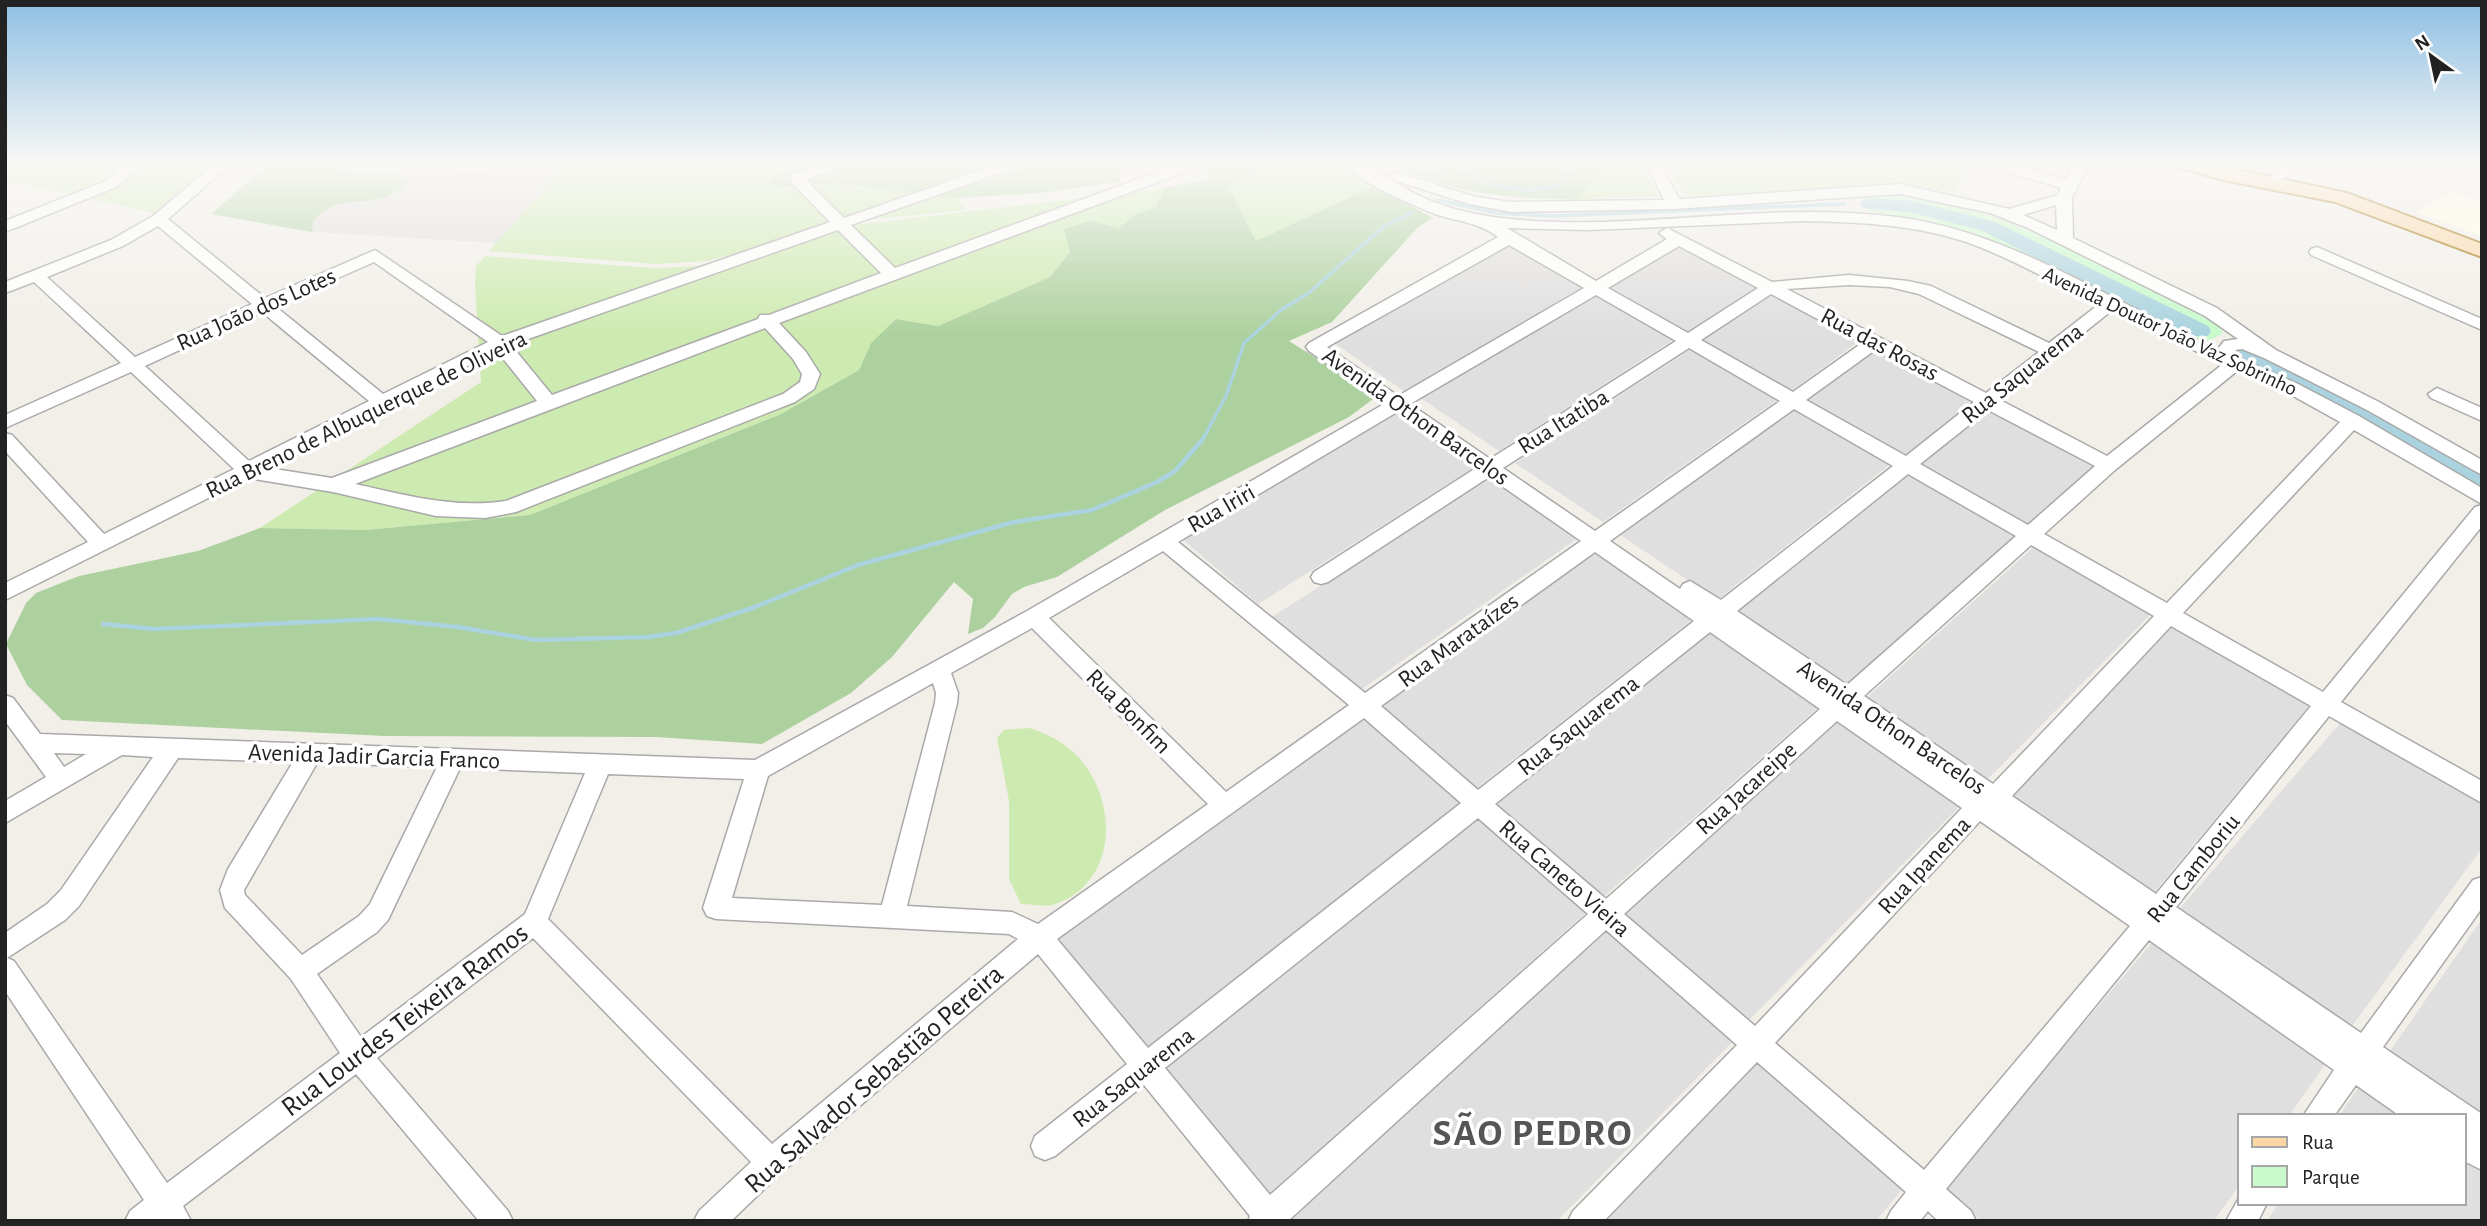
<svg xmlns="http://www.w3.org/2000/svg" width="2487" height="1226" font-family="'Alegreya Sans',sans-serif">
	<rect width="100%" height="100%" fill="#f2efe9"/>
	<g fill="#e0dfdf">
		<polygon points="270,163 568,163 497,243 312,232 211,214"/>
		<polygon points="1679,242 1764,285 1689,334 1604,287"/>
		<polygon points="1509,245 1582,287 1404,391 1331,341"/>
		<polygon points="1772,291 1863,338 1790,392 1698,341"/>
		<polygon points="1597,293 1676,338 1499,451 1419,397"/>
		<polygon points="1876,346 1976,397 1905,457 1803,400"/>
		<polygon points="1693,348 1780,398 1603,522 1515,463"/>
		<polygon points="1794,406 1893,462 1717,600 1616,532"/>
		<polygon points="1988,406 2099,462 2029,528 1917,466"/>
		<polygon points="1396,411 1476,466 1258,604 1181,538"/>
		<polygon points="1912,473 2018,534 1845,686 1737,612"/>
		<polygon points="1490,477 1578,538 1359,691 1272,617"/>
		<polygon points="2036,545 2153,612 1985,782 1864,700"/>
		<polygon points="1597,551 1694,618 1474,790 1377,706"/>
		<polygon points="2174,625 2313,701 2150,897 2008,799"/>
		<polygon points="1711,630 1820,706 1601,899 1492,805"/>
		<polygon points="1367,715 1466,801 1150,1050 1055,938"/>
		<polygon points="1839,720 1961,805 1745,1024 1620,917"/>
		<polygon points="2342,721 2482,804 2482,848 2347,1033 2176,913"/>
		<polygon points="1476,813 1589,910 1268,1195 1159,1067"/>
		<polygon points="2482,919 2482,1119 2388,1054"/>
		<polygon points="1609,927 1737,1037 1557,1221 1291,1221 1288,1217"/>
		<polygon points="2156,938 2328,1060 2289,1116 2240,1116 2240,1184 2214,1221 1982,1221 1944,1188"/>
		<polygon points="1758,1058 1905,1186 1876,1221 1603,1221"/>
		<polygon points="2361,1084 2407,1116 2339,1116"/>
		<polygon points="2464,1157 2482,1169 2482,1221 2267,1221 2279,1203 2464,1203"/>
	</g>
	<polygon fill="#ffffe5" points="2452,192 2482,203 2482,237 2417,212"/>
	<g fill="#cdebb0">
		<polygon points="5,163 132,163 97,191 110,193 148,163 215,163 154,213 5,180"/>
		<polygon points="568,163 801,163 773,178 776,187 837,183 956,198 966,210 836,223 768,246 706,261 657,264 489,251"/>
		<polygon points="1269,163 1338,163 1374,186 1256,241 1229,188"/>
		<polygon points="1607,163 1645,163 1647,177 1659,196 1578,199"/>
		<polygon points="1966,163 1957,193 1884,181 1819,191 1687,195 1674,179 1670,164"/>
		<polygon points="1165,188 1155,208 1136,214 1119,228 1090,221 1070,252 1050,277 938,326 896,319 871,343 859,370 781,414 530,515 365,530 260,528 481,382 475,285 476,266 485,256 654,268 706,266 837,227"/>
		<path d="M1030 728C1046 734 1060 740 1073 752 1119 794 1121 883 1053 905 1044 907 1030 904 1021 904L1009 879V801L997 738 1004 730Z"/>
	</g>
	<g fill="#add19e">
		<path d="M270 163H327L345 171 396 174 409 181C376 217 341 186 313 222L312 232 211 214Z"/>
		<polygon points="801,163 1121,163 1119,182 1040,193 956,198 837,183 776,187 770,183 773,178"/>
		<polygon points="1203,163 1269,163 1229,188 1256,241 1374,186 1433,218 1418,227 1332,322 1289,341 1377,396 1349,417 1165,510 1057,577 1024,587 1012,594 995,617 983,628 968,634 973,599 954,582 892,657 851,693 762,744 656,737 384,736 62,720 27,685 6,644 26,603 36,593 79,576 198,551 260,528 365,530 530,515 781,414 859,370 871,343 896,319 938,326 1050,277 1070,252 1064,229 1090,221 1119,228 1136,214 1155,208 1165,188 1209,179"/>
		<path d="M1388 163H1607L1578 199C1508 199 1451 194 1388 163Z"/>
	</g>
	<path fill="#c8facc" d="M1895 193C2005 207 2113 271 2212 318L2223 333 2208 342 2192 339 1980 235 1931 221 1871 212 1862 199 1867 195Z"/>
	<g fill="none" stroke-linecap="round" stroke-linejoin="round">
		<g stroke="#aad3df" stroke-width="3.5">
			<polyline points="1417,163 1439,174 1435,179"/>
			<polyline points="1454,163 1489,184 1527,191 1558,186 1565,178 1568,163"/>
			<polyline points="1418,166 1427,184"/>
			<polyline points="1439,200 1496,213 1551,216 1844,204"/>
			<polyline points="1202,441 1226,396 1244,343 1281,310 1310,292 1383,227 1413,212"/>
		</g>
		<polyline stroke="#aad3df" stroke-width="4.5" points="103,624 154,629 378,619 458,627 536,640 649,637 676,633 755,607 858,565 1014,522 1092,510 1157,482 1175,471 1203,439"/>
		<g fill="#aad3df" fill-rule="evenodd">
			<polygon points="1870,198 1913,201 1995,222 2208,326 2211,331 2208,336 2192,336 1981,230 1913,213 1863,208 1860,204 1863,200"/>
			<polygon points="2245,346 2366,404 2482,471 2482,492 2473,489 2348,416 2237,358 2233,353 2237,348"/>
		</g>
		<g stroke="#a9a9a9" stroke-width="3">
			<g id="minor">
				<polygon points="128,163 144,163 116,187 5,232 5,221 106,181"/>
				<path d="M216 163H232L168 219 265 298 375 250 502 336 830 222 790 181 793 174 826 163H848L806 180 844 218 1001 163H1022L1020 166 851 225 895 268 1182 163H1203L1201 166 779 323 806 352 820 374 814 389 795 402 516 512 485 518 436 516 333 492 248 478 5 600V583L88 542 5 451V433L12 435 104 534 234 469 131 372 5 428V415L121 363 34 282 5 293V282L111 240 153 216ZM158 226 252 304 135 357 47 277 123 246ZM838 230 881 273 769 315H760L758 319 552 395 511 345ZM374 262 488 342 383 394 275 306ZM262 312 369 401 249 461 145 366ZM765 328 793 359 802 374 800 382 783 394 506 501C454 509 406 495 355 484ZM497 351 537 401 332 478 268 468Z"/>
				<polygon points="401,163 499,163 491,172 486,173 408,167"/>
				<path d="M1343 163C1372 163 1397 186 1424 198 1452 210 1480 216 1511 219 1639 232 1768 200 1897 217 2013 232 2113 303 2218 349L2224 341 2238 339 2205 316 2028 228 1990 213 1900 194 1674 209 1511 212 1469 204 1390 179 1388 176 1395 172 1476 197 1511 202 1664 200 1651 173 1650 163H1664L1665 173 1679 199 1900 184 2009 209 2058 195 2061 188 1988 166 1986 163H2009L2066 180 2075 163H2089L2072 198 2073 238 2217 308 2276 350 2379 402 2482 460V475L2367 410 2264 358 2242 349 2235 350 2243 360 2298 384 2359 416 2482 488V504L2354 430 2183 613 2323 692 2475 507 2482 505V526L2341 702 2482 781V803L2329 716 2176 907 2361 1033 2473 880 2482 877V908L2383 1047 2482 1114V1170L2464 1161V1116H2400L2356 1085 2334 1116H2303L2334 1070 2149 940 1946 1189 1971 1211 1976 1221H1938L1928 1211 1920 1221H1886L1891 1211 1906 1192 1757 1062 1604 1221H1568L1573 1211 1737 1045 1606 930 1288 1221H1248L1250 1216 1144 1085 1055 1156 1045 1160 1035 1156 1031 1146 1035 1136 1127 1064 1038 954 781 1173 731 1221H694L699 1211 751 1162 533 938 377 1058 508 1211 513 1221H479L356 1074 183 1206 191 1221H125L130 1211 144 1200 5 991V933L47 904 61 890 153 757 122 755 5 823V801L46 777 5 721V695L13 698 40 734 755 760 1027 611 1384 404 1309 351 1306 347 1309 343 1498 237C1480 223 1461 222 1438 215 1414 206 1359 182 1343 163ZM2056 205 2057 230 2023 215ZM1802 221C1864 222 1929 225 1987 250 2025 266 2062 287 2098 305L2049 343 1931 286 1908 281 1849 275 1772 282 1667 228 1659 233 1667 239 1596 281 1507 228 1589 230ZM1509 245 1584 288 1398 396 1327 347ZM1679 246 1758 288 1688 333 1608 288ZM1849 285 1890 287 1919 294 2039 352 1986 393 1787 289ZM1771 294 1862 343 1793 392 1701 340ZM1596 295 1676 341 1490 459 1410 404ZM2111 311 2223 364 2107 456 2000 400ZM1689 348 1780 401 1595 531 1503 468ZM1875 350 1974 402 1906 456 1806 400ZM2237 371 2286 392 2340 422 2167 603 2044 534 2115 470ZM1794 409 1893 466 1721 600 1690 581 1683 584 1680 589 1610 541ZM1988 410 2095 466 2028 525 1920 464ZM1397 412 1476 468 1314 572 1311 577 1314 582 1321 584 1328 582 1489 477 1581 541 1365 693 1178 542ZM1908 474 2016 536 1847 685 1737 611ZM2031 545 2154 616 1993 784 1864 696ZM1163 551 1349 705 1226 792 1049 618ZM1595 552 1694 621 1478 790 1381 706ZM2171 626 2311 706 2156 894 2012 796ZM1032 628 1208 804 1038 924 1012 912 907 906 957 703 958 693 951 673ZM1710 632 1820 709 1606 899 1495 804ZM933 683 936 693 935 703 882 905 732 898 768 776ZM1364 718 1461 803 1148 1048 1057 939ZM1837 721 1962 808 1755 1026 1624 914ZM54 753 86 754 64 767ZM178 758 293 762 228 869 220 890 225 908 291 979 340 1053 167 1183 14 961 7 958 65 920 79 906ZM317 763 437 767 370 904 359 916 302 955 245 895 244 890ZM460 768 585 773 525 914 361 1037 317 974 377 932 388 920ZM608 774 744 779 703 908 707 916 716 919 1009 934 1018 939 772 1144 548 919ZM1478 818 1588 914 1270 1195 1165 1068ZM1980 821 2130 926 1924 1170 1775 1043Z"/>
				<polygon points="2285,163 2304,163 2291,171 2276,187 2266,187 2263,184 2266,181"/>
				<polygon points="2317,247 2482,319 2482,330 2311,255 2309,252 2311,249"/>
				<polygon points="2437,388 2482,408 2482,421 2431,398 2428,394"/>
				<polygon points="2240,1196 2240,1203 2267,1203 2258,1221 2226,1221"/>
			</g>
		</g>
		<g stroke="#a06b00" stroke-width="4">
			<polygon id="major" points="2176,163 2206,163 2347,193 2482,244 2482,257 2335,202 2224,180 2178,167"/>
		</g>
		<use href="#minor" fill="#fff" fill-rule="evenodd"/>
		<use href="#major" fill="#fcd6a4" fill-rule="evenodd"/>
	</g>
	<linearGradient id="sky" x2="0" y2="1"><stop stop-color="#8fc0e4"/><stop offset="0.49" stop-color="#f9f8f5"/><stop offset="1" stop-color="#f9f8f5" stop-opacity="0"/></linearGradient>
	<rect width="2487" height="335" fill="url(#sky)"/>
	<g text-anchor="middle" stroke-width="7" stroke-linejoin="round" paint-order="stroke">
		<g font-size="21" fill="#222" stroke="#fff">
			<text transform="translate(2170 331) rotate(25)" y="7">Avenida Doutor João Vaz Sobrinho</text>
		</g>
		<g font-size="24" fill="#222" stroke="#fff">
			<text transform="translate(256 309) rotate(-24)" y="8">Rua João dos Lotes</text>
			<text transform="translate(1880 344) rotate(28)" y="8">Rua das Rosas</text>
			<text transform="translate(2022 373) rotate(-38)" y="8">Rua Saquarema</text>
			<text transform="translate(366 414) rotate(-26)" y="8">Rua Breno de Albuquerque de Oliveira</text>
			<text transform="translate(1416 416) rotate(35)" y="8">Avenida Othon Barcelos</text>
			<text transform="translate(1563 421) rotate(-32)" y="8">Rua Itatiba</text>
			<text transform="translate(1221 508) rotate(-30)" y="8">Rua Iriri</text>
			<text transform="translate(1458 640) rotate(-36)" y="8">Rua Marataízes</text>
			<text transform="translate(1129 711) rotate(45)" y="8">Rua Bonfim</text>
			<text transform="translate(1578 725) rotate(-38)" y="8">Rua Saquarema</text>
			<text transform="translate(1892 727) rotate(34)" y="8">Avenida Othon Barcelos</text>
			<text transform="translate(374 756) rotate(2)" y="8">Avenida Jadir Garcia Franco</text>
			<text transform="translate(1746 788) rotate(-42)" y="8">Rua Jacareipe</text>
			<text transform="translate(1924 865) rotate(-47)" y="8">Rua Ipanema</text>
			<text transform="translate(2193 868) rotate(-51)" y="8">Rua Camboriu</text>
			<text transform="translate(1565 878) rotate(41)" y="8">Rua Caneto Vieira</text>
			<text transform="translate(1133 1077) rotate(-38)" y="8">Rua Saquarema</text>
		</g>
		<g font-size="28" fill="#222" stroke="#fff">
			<text transform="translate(404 1019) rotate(-37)" y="10">Rua Lourdes Teixeira Ramos</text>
			<text transform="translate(873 1078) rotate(-41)" y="10">Rua Salvador Sebastião Pereira</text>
		</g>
		<g font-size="38" font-weight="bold" letter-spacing="2" fill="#555" stroke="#fff">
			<text x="1533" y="1145">SÃO PEDRO</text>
		</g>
	</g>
	<rect width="2487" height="1226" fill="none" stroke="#222222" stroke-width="14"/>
	<rect x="2238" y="1114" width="228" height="91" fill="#ffffff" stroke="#a7a7a7" stroke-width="2"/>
	<rect x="2252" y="1137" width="35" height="10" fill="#fcd6a4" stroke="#a7a7a7" stroke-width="2"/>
	<text x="2302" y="1149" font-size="21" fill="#222222">Rua</text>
	<rect x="2252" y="1166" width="35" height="21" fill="#c8facc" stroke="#a7a7a7" stroke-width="2"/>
	<text x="2302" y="1184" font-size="21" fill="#222222">Parque</text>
	<g transform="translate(2431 56) rotate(327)" stroke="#ffffff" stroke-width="5" paint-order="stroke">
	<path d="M0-5L12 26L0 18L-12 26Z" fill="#222222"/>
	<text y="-10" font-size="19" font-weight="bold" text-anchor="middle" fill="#222222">N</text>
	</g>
</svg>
